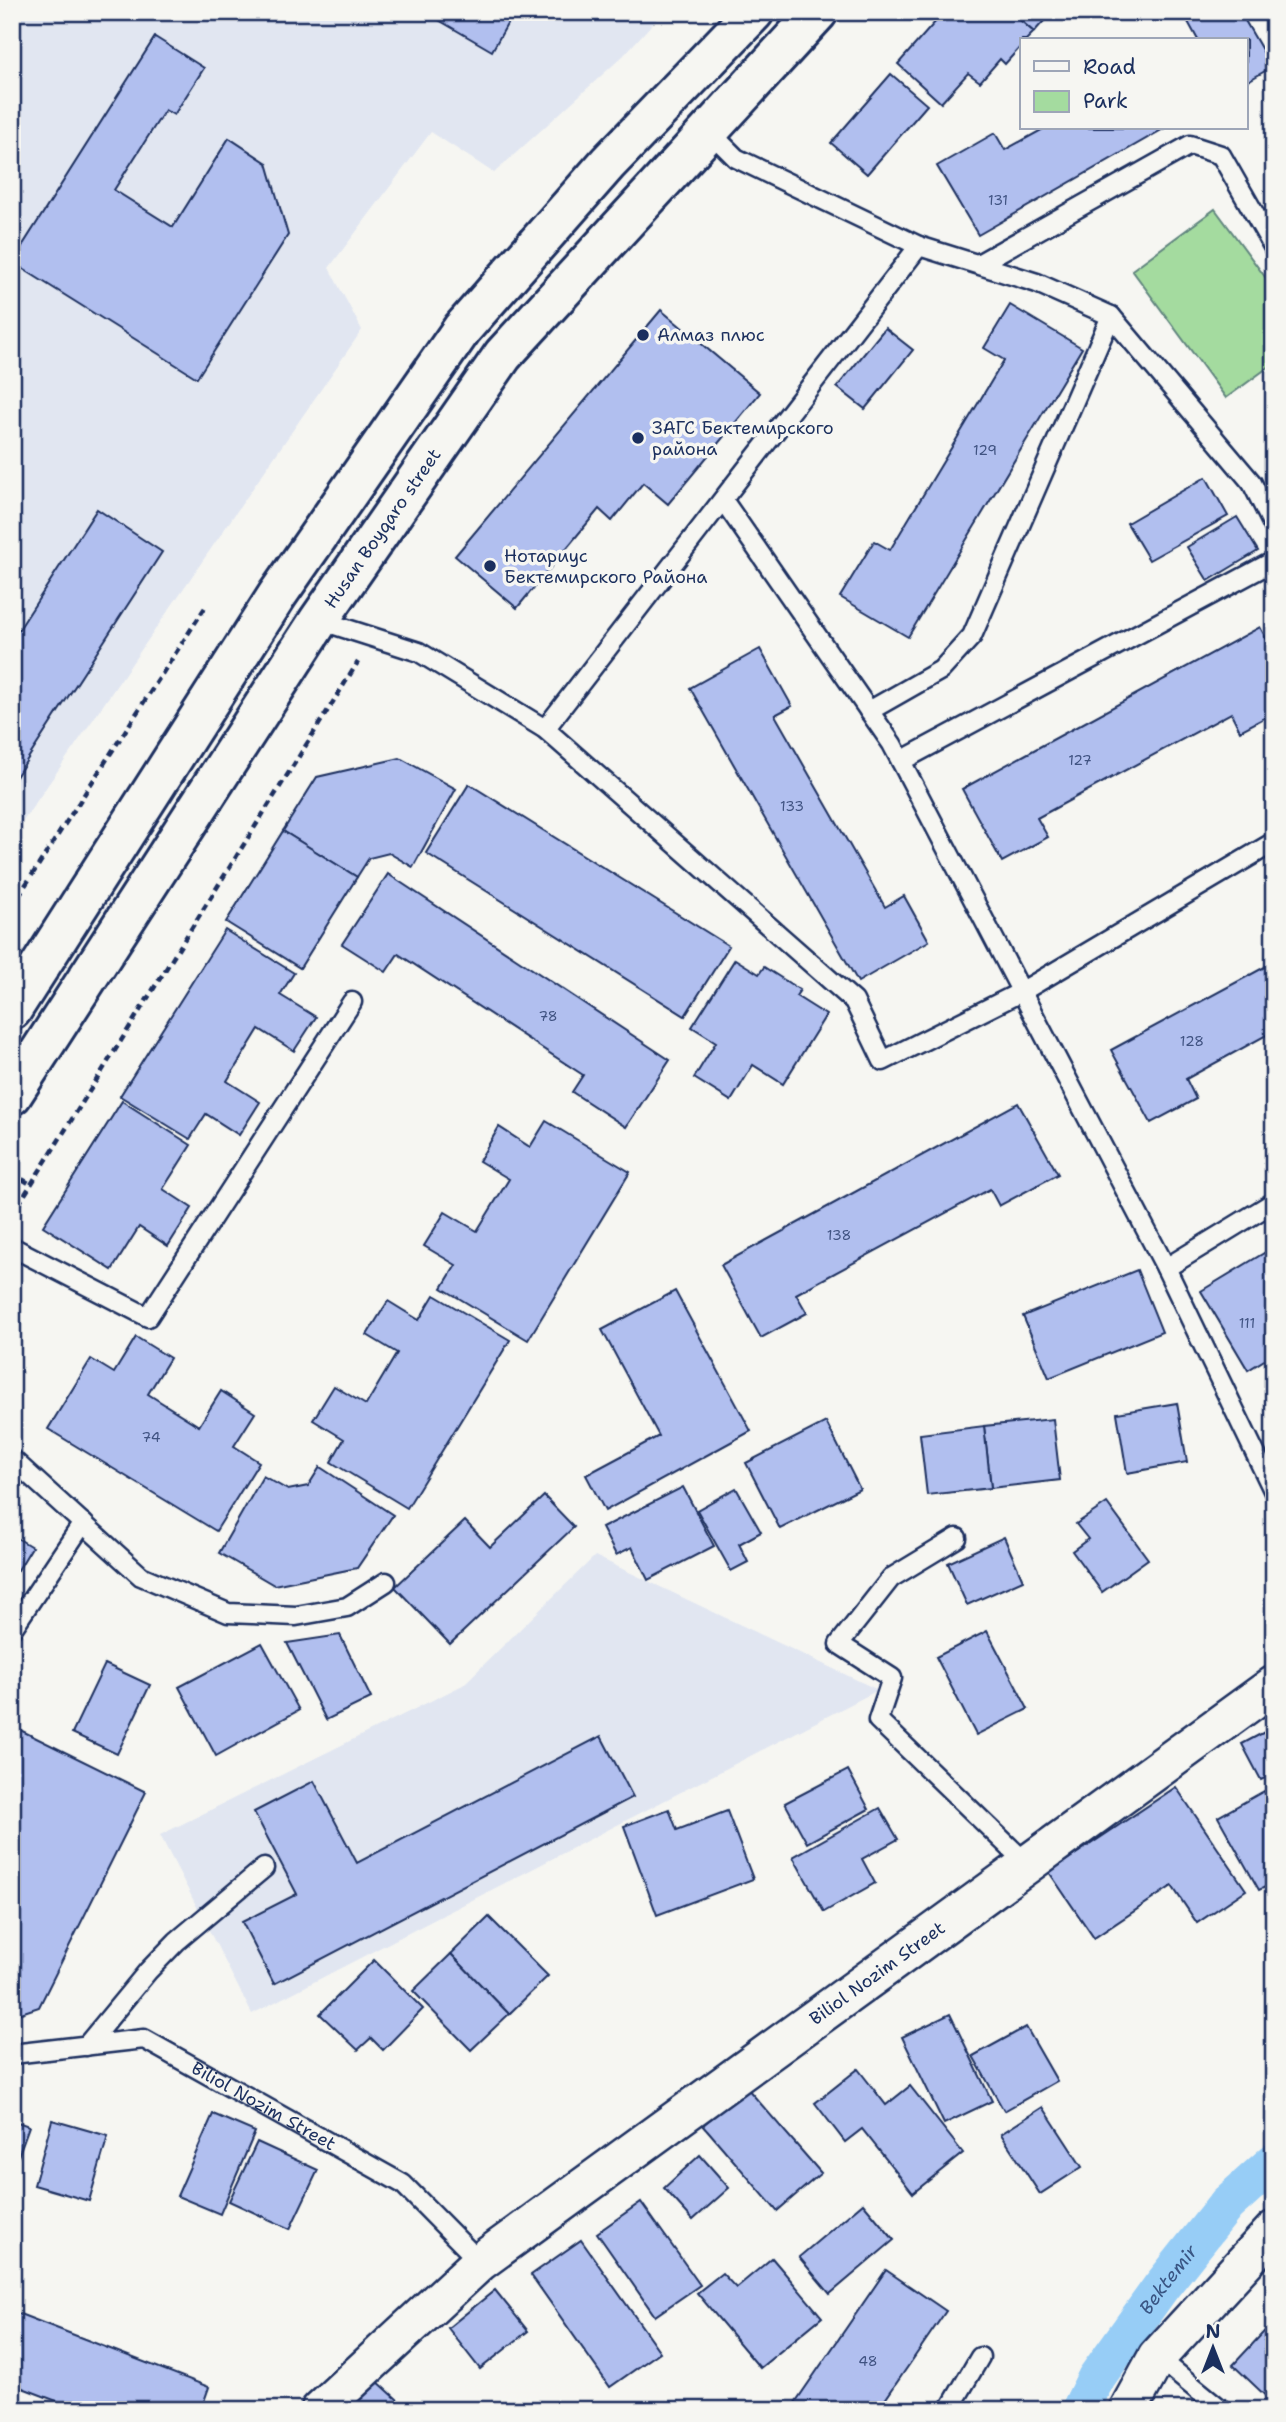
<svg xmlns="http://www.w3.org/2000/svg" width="1286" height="2422" font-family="'Shantell Sans',sans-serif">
	<rect width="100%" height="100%" fill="#f6f6f2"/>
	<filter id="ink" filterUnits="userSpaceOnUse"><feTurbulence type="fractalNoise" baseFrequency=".0143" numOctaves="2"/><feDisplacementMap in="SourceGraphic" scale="14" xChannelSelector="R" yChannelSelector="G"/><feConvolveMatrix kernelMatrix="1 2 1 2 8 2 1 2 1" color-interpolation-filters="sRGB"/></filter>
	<g filter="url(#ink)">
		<g fill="#e1e6f1">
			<polygon points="12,12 663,12 623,56 494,173 431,132 329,268 362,330 12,837"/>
			<polygon points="595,1556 878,1690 252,2014 160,1835 463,1685"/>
		</g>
		<polygon fill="#a4db9f" stroke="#60857e" stroke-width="2" points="1215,209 1274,289 1274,363 1226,398 1132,270"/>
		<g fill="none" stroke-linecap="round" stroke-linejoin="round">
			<path stroke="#97cdf6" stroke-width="38" id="s1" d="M1080 2410 1096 2378 1161 2287 1227 2204 1274 2162"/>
		</g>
		<g fill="#b1bfef" stroke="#1b2f5e" stroke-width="2">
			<polygon points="425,12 514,12 492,51"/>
			<polygon points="944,12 1011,12 1034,32 1026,40 1022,40 1022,45 1005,64 1000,59 980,82 968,73 941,103 898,64"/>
			<polygon points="1011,12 1052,12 1034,32"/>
			<polygon points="1201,12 1240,12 1272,67 1246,82 1246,40 1198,40 1187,20"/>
			<polygon points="155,37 204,68 174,115 165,110 114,190 173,227 229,138 267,163 288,235 197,378 12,262"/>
			<polygon points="891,74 927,105 867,174 831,143"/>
			<polygon points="1045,128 1165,128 978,235 937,166 995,133 1005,150"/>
			<polygon points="1010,305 1082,348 908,637 840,597 874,541 890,550 1004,360 984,348"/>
			<polygon points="661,310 760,393 668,504 643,483 612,521 599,509 517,608 455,556"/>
			<polygon points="885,328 913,350 865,409 837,387"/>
			<polygon points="1206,477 1228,516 1149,560 1127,523"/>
			<polygon points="97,509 162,552 12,783 12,640"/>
			<polygon points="1237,517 1258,551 1208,581 1187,547"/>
			<polygon points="1260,627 1274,653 1274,713 1240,731 1231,713 1037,818 1048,837 1002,862 962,789"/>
			<polygon points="760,649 792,706 775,715 885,907 904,896 929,941 858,982 690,688"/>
			<polygon points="400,758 456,789 413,867 389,853 369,858 357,877 283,831 317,777"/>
			<polygon points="469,784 729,946 685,1016 426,853"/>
			<polygon points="283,831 357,877 300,968 226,922"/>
			<polygon points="388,874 670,1060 626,1127 572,1092 583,1075 398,954 386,972 342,944"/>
			<polygon points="225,930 294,973 280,995 316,1017 294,1051 259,1029 227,1081 260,1102 239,1135 206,1114 190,1139 120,1096"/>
			<polygon points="735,959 759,974 764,967 800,990 796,996 826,1015 783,1084 753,1065 731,1101 694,1078 716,1042 692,1027"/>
			<polygon points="1274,962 1274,1031 1186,1079 1196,1099 1151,1123 1111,1050"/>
			<polygon points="122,1101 191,1145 163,1189 192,1208 168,1246 139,1227 112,1270 43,1226"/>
			<polygon points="1018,1103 1058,1174 999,1206 990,1189 796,1294 807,1313 761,1338 721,1265"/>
			<polygon points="546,1121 630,1172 528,1340 442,1288 456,1265 424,1246 445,1212 477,1231 509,1179 479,1161 499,1127 530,1147"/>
			<polygon points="1274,1247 1274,1354 1248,1370 1201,1291"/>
			<polygon points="1137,1270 1162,1332 1049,1378 1023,1316"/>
			<polygon points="675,1291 751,1431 605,1511 586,1475 659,1436 602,1330"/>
			<polygon points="434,1295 510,1340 407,1508 331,1462 344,1439 313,1420 334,1386 366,1405 397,1353 367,1335 388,1301 419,1320"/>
			<polygon points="136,1337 170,1358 148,1394 199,1426 221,1391 255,1413 234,1446 259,1462 216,1531 48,1429 91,1359 114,1373"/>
			<polygon points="1177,1403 1187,1462 1127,1473 1117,1413"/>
			<polygon points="1053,1419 1060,1480 991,1488 984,1426"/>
			<polygon points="826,1422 860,1489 780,1529 746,1463"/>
			<polygon points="984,1426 991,1488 927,1495 920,1434"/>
			<polygon points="320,1467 393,1515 357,1568 274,1585 219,1553 263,1476 288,1490 308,1486"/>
			<polygon points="683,1487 714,1546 648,1580 632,1547 616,1555 602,1528"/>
			<polygon points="736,1488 761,1532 739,1544 748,1562 731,1571 697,1510"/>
			<polygon points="544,1496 574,1527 450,1644 395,1587 465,1521 490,1547"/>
			<polygon points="1107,1503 1148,1559 1102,1592 1072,1551 1088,1539 1076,1524"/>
			<polygon points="12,1535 32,1547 12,1580"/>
			<polygon points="1004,1537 1023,1580 967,1605 948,1563"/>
			<polygon points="987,1631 1028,1709 976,1735 936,1657"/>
			<polygon points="340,1635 371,1698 326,1720 287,1643"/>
			<polygon points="262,1643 299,1710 216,1756 179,1687"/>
			<polygon points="105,1664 150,1685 117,1754 72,1733"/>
			<polygon points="12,1726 146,1792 39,2007 12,2016"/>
			<polygon points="1274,1727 1274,1774 1261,1780 1242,1744"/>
			<polygon points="601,1736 633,1797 274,1984 242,1922 297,1894 254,1812 314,1781 357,1863"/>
			<polygon points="848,1770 869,1809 807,1843 785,1803"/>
			<polygon points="1176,1787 1246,1890 1197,1923 1172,1886 1094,1938 1049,1872"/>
			<polygon points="1264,1791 1274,1808 1274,1883 1259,1890 1218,1817"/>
			<polygon points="880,1808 898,1839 862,1859 875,1883 824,1912 793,1857"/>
			<polygon points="669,1809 677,1830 727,1811 753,1879 657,1915 624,1826"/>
			<polygon points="489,1917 548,1976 509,2014 451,1954"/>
			<polygon points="451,1954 509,2014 471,2050 413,1991"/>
			<polygon points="374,1960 423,2009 383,2050 371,2038 358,2050 320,2014"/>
			<polygon points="950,2014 992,2101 944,2124 902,2037"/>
			<polygon points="1026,2027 1057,2081 1004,2111 973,2056"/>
			<polygon points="858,2069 886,2105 910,2086 963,2153 913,2193 862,2129 845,2142 815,2103"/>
			<polygon points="747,2088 821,2173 777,2211 703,2125"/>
			<polygon points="1043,2107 1082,2167 1040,2194 1001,2134"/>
			<polygon points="213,2114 255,2132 220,2214 177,2196"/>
			<polygon points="12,2120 29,2126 12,2173"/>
			<polygon points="52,2120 108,2136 89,2201 34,2185"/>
			<polygon points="257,2142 318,2170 290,2229 229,2201"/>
			<polygon points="700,2155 729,2188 693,2220 664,2188"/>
			<polygon points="641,2202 700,2285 655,2316 597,2233"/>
			<polygon points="863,2203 894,2240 830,2294 799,2257"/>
			<polygon points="581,2240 660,2352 610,2387 531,2275"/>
			<polygon points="772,2258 822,2317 760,2368 697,2293 722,2273 736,2288"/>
			<polygon points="886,2270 946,2311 878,2410 790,2410"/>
			<polygon points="495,2290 528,2331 480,2369 448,2328"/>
			<polygon points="12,2311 209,2387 201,2410 80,2410 12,2384"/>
			<polygon points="1274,2321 1274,2404 1233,2365"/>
			<polygon points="376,2380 409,2410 349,2410"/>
		</g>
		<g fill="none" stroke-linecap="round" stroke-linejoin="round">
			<g stroke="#1b2f5e" stroke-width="23">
				<g id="lane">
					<polyline points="708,130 736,158 919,246 1037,283 1111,316 1252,483 1274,527"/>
					<polyline points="978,264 1190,145 1221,155 1274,248"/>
					<polyline points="723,500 892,744 1166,1268 1274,1492"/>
					<polyline points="319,620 419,652 545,729 854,1001 883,1061 1021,992 1274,842"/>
					<polyline points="869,711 941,670 972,636 1111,316"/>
					<polyline points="545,729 919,246"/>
					<polyline points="901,761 1274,561"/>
					<polyline points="12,1247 148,1317 352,1002"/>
					<polyline points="1166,1268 1274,1202"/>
					<polyline points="12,1459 141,1576 228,1613 296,1616 347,1607 386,1582"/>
					<polyline points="957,1538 891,1578 839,1644 892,1678 878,1720 1027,1864"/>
					<polyline points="12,1629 83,1523"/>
					<polyline points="86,2046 148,1971 177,1941 264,1868"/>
					<path id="s2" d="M12 2054 144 2039 403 2184 480 2262"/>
					<polyline points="1157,2357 1222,2410"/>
					<polyline points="949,2410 980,2357"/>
				</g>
			</g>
			<g stroke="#1b2f5e" stroke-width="42">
				<g id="street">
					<path id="s3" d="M320 2410 480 2262 1274 1685"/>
					<polyline points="1128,2410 1157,2357 1274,2230"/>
				</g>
			</g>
			<g stroke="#1b2f5e" stroke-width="44">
				<g id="secondary">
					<polyline points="12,1010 278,594 462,329 608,163 754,12"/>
					<path id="s4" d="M12 1095 319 620 503 355 818 12"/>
				</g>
			</g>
			<g stroke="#1b2f5e" stroke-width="4.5" stroke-dasharray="7 5" stroke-linecap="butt">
				<polyline points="12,906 206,606"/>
				<polyline points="12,1173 32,1185"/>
				<polyline points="12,1215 358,662"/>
			</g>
			<use href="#lane" stroke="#f6f6f2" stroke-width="18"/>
			<use href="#street" stroke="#f6f6f2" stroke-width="37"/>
			<use href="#secondary" stroke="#f6f6f2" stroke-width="38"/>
		</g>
	</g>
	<g fill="#1b2f5e" stroke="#f6f6f2" stroke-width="2.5">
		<circle cx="643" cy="335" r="7"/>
		<circle cx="638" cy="438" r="7"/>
		<circle cx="490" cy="566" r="7"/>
	</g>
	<g text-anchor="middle" stroke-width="7" stroke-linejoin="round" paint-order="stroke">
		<g font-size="14" fill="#405382">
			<text x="998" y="205">131</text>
			<text x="985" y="455">129</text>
			<text x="1080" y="765">127</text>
			<text x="792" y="811">133</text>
			<text x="548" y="1021">78</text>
			<text x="1192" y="1046">128</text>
			<text x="839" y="1240">138</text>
			<text x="1247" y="1328">111</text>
			<text x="151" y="1442">74</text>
			<text x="868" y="2366">48</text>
		</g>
		<g font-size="18" fill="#1b2f5e" stroke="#f6f6f2" text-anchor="start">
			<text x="657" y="341">Алмаз плюс</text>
			<text x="652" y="434">ЗАГС Бектемирского<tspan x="652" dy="21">района</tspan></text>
			<text x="504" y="562">Нотариус<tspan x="504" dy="21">Бектемирского Района</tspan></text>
		</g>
		<g font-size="18" fill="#1b2f5e" stroke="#f6f6f2">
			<text dy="6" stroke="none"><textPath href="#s4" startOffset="677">Husan Boyqaro street</textPath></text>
			<text dy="6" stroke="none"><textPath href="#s3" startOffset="709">Biliol Nozim Street</textPath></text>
			<text dy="6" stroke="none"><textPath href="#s2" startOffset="270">Biliol Nozim Street</textPath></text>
		</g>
		<g font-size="19" font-style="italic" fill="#3a5684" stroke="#f6f6f2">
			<text dy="7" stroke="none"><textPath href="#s1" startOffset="158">Bektemir</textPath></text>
		</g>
	</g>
	<rect width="1286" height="2422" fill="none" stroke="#f6f6f2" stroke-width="42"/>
	<rect x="21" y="21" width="1244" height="2380" fill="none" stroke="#1b2f5e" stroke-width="2.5" filter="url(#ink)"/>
	<rect x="1020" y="38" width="228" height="91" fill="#f6f6f2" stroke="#9ea6b7" stroke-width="2"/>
	<rect x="1034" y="61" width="35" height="10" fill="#f6f6f2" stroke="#9ea6b7" stroke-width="2"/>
	<text x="1083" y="74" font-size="21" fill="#1b2f5e">Road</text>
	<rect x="1034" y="91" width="35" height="21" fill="#a4db9f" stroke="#9ea6b7" stroke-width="2"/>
	<text x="1083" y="108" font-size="21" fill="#1b2f5e">Park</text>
	<g transform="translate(1213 2348)" stroke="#f6f6f2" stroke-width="5" paint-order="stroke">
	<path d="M0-5L12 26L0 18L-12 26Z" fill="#1b2f5e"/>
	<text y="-10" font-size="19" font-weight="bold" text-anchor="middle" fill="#1b2f5e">N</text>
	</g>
</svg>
